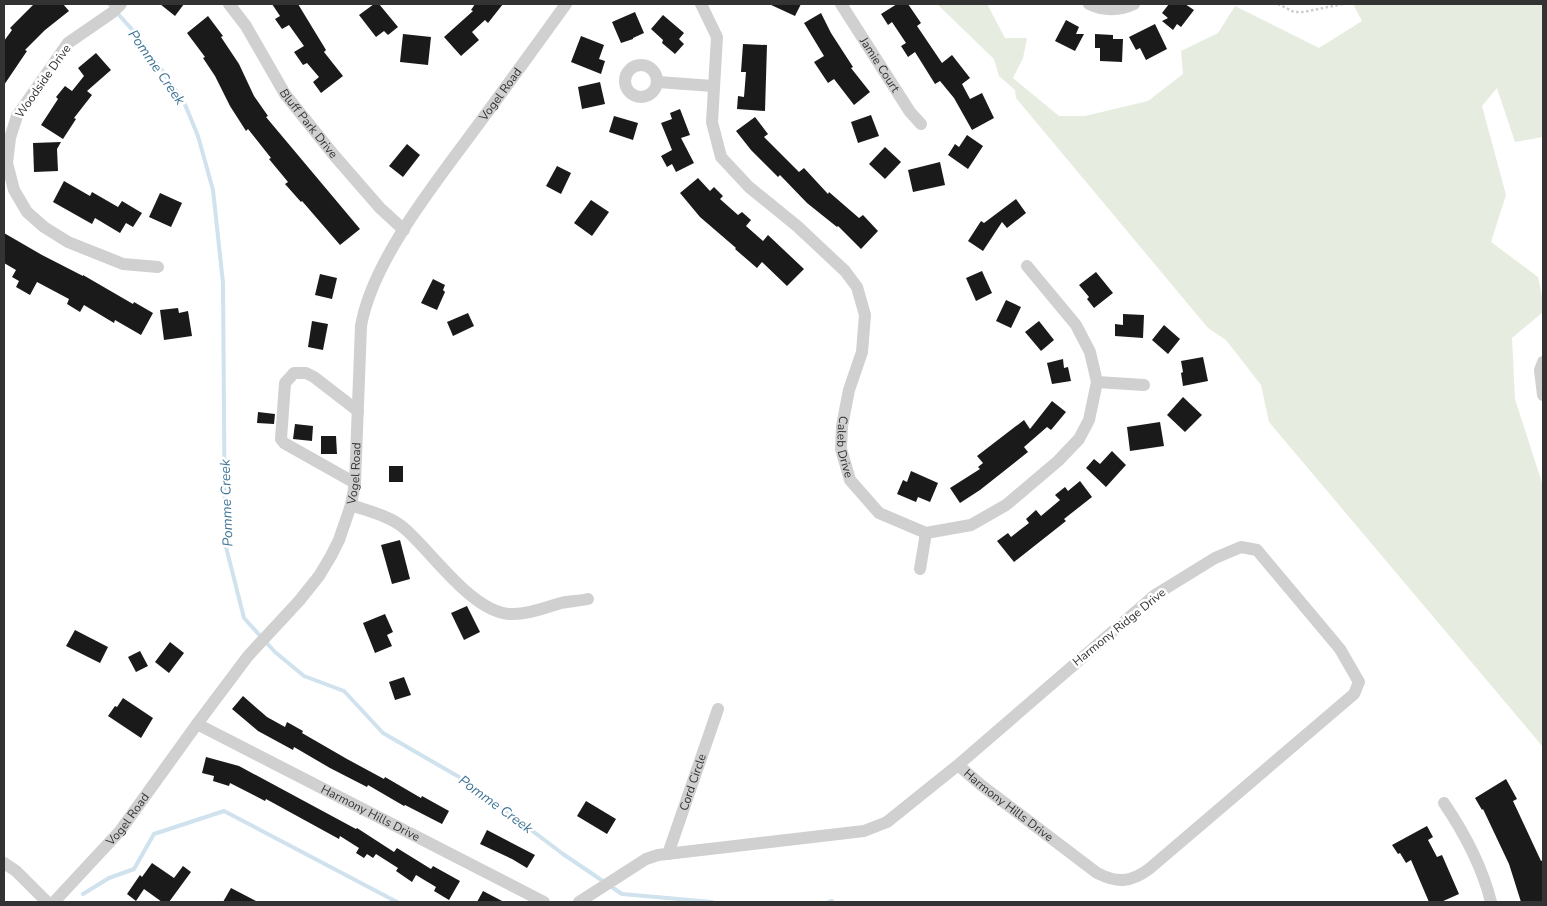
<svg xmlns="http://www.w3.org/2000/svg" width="1547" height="906" font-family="'Nunito Sans',sans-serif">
	<rect width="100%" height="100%" fill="#fff"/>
	<polygon fill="#e6ecdf" points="937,4 987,4 1005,38 1027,38 1023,58 1013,78 1059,116 1085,116 1148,101 1183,74 1181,51 1218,33 1235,6 1319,48 1362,21 1353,4 1543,4 1543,137 1515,142 1497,88 1482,106 1506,195 1491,242 1538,277 1543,301 1543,312 1512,338 1515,399 1543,486 1543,747 1269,422 1261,385 1226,340 1208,328 1016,98 1015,90 999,76 994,59"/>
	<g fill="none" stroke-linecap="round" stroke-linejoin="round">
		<g stroke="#cfe2ee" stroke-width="4">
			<polyline points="109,4 137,35 184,102 198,136 213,190 223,283 225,543 244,618 275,652 304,676 344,691 383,733 466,781 563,854 622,894 712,902"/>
			<polyline points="83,894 109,878 134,869 154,834 224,811 397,902"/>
			<polyline points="829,902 832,901"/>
		</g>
	</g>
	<g fill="#1a1a1a">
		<polygon points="34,4 63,4 69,11 45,30 25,50 27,51 4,85 4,41 12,30 10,28"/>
		<polygon points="160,4 184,4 175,16"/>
		<polygon points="272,4 298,4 326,50 324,52 343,76 321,93 313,82 319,77 307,63 303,65 294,52 304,46 289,25 282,29 275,19 280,16"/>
		<polygon points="374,4 379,4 398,27 388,35 384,31 376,37 359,15"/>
		<polygon points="475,4 503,4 488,23 485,20 472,32 479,40 461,56 444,37 473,11 471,10"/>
		<polygon points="769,4 801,4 795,16"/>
		<polygon points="897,4 908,4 921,23 917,26 942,63 952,55 970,78 962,84 970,99 982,93 994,118 972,130 954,98 940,81 935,84 915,52 908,57 901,46 906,43 892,22 888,25 881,14"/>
		<polygon points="1169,4 1185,4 1194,10 1181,27 1177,24 1173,30 1162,21 1168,18 1162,13"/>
		<polygon points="635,12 644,33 633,38 633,39 621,43 612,22"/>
		<polygon points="821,13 831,33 853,67 851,68 870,92 854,105 834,79 828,83 814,62 824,56 804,23"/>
		<polygon points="663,15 684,33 679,39 684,44 675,54 662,43 663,40 651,29"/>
		<polygon points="208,16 223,36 221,37 239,64 254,96 268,116 266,117 360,229 340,245 302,201 301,202 285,184 288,182 269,159 271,158 248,129 246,131 230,106 215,76 203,58 205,57 187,33"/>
		<polygon points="1066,20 1079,27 1076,34 1084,34 1075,51 1055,41"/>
		<polygon points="1155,24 1167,49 1146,60 1140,48 1136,50 1129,37"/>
		<polygon points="403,34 431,37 428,65 400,62"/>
		<polygon points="1095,34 1113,35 1113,39 1123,39 1122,62 1100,61 1100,48 1095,48"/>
		<polygon points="581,36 604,45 599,59 605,61 601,74 571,62"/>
		<polygon points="743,44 767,45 765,111 737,109 738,96 744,97 746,72 741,72"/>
		<polygon points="96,53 111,70 87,91 92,95 74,118 76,119 63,139 41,125 58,99 56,97 65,86 72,91 84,76 78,68"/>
		<polygon points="600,82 605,104 582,109 578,87"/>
		<polygon points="680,109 690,135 681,138 694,163 676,172 672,164 667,167 661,156 672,150 661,123 672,119 670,113"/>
		<polygon points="871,115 879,136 858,143 851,122"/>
		<polygon points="614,116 638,123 633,140 609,132"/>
		<polygon points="755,117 768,134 764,137 799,172 804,168 828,194 829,192 859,218 863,215 878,231 861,249 838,226 837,227 807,203 780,175 778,177 751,150 736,131"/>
		<polygon points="967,135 983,146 968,169 948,155 955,144 959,147"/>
		<polygon points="61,142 57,149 58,171 34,172 33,143"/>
		<polygon points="407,144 420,155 403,177 389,166"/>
		<polygon points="885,147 901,162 885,179 869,164"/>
		<polygon points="940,162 945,185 913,192 908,170"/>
		<polygon points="557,166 571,173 561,194 546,186"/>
		<polygon points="698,178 710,191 714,187 723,196 720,199 738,215 742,212 751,220 746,226 763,241 768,235 804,269 787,286 762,262 757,268 735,249 736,248 700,217 680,193"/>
		<polygon points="64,181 90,196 92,192 118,207 122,201 142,213 133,227 126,223 120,233 95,218 92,224 53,202"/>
		<polygon points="160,193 182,203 171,227 149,217"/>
		<polygon points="1016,199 1026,213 1007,228 1002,222 983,251 968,241 981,221 984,223"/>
		<polygon points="591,200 609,212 592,236 574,223"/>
		<polygon points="4,233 42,255 83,276 83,275 133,304 134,302 153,313 141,335 115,320 114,323 84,305 80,312 67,304 69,299 37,282 30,295 16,287 19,281 12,277 16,270 4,263"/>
		<polygon points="982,271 992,293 976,301 966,278"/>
		<polygon points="1096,272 1113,293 1094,308 1087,299 1089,297 1079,285"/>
		<polygon points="320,274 337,278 332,299 315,295"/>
		<polygon points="433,279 445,285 443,290 445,292 437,310 421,303"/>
		<polygon points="1006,300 1021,307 1011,328 996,321"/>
		<polygon points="178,308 179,313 188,311 192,336 164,340 160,310"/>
		<polygon points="468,313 474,326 453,336 447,322"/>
		<polygon points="1123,314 1144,315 1143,338 1115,336 1115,324 1123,325"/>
		<polygon points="312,321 328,324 323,350 308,347"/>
		<polygon points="1039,321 1054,340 1041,351 1025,332"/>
		<polygon points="1164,325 1180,339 1168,354 1152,340"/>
		<polygon points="1203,357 1208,381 1183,386 1181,373 1183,372 1181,361"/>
		<polygon points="1063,359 1064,368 1068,367 1071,381 1052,384 1047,363"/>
		<polygon points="1183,397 1202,415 1185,432 1167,415"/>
		<polygon points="1052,401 1066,412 1051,430 1047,427 1024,447 1028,452 980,490 960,503 950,488 980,469 978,467 983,463 977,456 1024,420 1030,429"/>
		<polygon points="258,412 275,414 274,424 257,423"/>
		<polygon points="1160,422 1164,446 1130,451 1127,427"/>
		<polygon points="295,424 313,426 312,441 293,439"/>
		<polygon points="321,436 336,436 337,454 321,454"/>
		<polygon points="1112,451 1126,465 1106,487 1086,468 1094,459 1100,464"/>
		<rect x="389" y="466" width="14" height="16"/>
		<polygon points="911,471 938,483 930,502 918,497 916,502 897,494 903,480 907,482"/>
		<polygon points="1080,481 1092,497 1064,519 1066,521 1014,562 997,541 1008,533 1011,537 1029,523 1026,519 1036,510 1041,516 1060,500 1055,495 1065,487 1068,491"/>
		<polygon points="400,540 410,579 392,584 381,545"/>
		<polygon points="467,606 480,632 464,640 451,613"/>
		<polygon points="385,614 393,632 387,635 392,646 375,653 363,623"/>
		<polygon points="75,630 108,647 100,663 66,646"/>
		<polygon points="170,642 184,653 169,673 155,662"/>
		<polygon points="140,651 148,666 136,672 128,657"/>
		<polygon points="404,677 411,695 395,700 389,682"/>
		<polygon points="243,696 267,717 285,727 287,722 303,731 302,733 347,759 384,779 385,777 421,798 422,796 449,811 442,824 405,805 404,806 368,785 367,787 330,768 294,747 293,750 258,731 232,709"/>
		<polygon points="123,698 153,718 141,738 108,716 115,706 117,707"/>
		<polygon points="206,757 239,766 356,829 357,828 394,852 397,848 431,869 433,866 460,881 449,900 434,891 436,887 416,875 412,882 396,871 398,868 376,854 373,858 367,854 364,858 356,853 359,848 340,836 339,839 266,799 265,801 230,783 229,786 213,781 214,776 202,773"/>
		<polygon points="1506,779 1517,799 1513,801 1541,861 1543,860 1543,902 1521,902 1509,864 1483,809 1482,810 1475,798"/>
		<polygon points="586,801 616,819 607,834 577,816"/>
		<polygon points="1427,826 1433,837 1428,840 1437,857 1442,855 1459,894 1441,902 1429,902 1411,860 1406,863 1400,853 1398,854 1392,845"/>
		<polygon points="487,830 535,855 527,868 512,859 480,844"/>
		<polygon points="152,863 174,878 183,866 191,872 169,902 162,902 144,889 136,901 127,894 140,875 142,877"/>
		<polygon points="231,888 258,902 223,902"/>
		<polygon points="483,891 504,902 477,902"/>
	</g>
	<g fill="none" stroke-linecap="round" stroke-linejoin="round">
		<polyline stroke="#cdcdcd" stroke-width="2.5" stroke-dasharray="2.5 2.5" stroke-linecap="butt" points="1278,4 1294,12 1304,12 1343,4"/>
		<g stroke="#d0d0d0" stroke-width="12">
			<polyline points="121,4 113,12 68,43 17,116 10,138 7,163 14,190 27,212 44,227 68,242 123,264 158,267"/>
			<path id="s1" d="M229 4 246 26 285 94 333 154 380 208 404 230"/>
			<path id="s2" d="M701 4 717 37 712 122 721 157 749 187 797 226 845 271 857 287 865 315 862 352 849 390 842 426 841 449 850 480 879 513 926 533 971 525 1006 505 1058 461 1079 439 1089 420 1097 382 1090 352 1076 325 1027 266"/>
			<path id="s3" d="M841 4 910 112 921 124"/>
			<path d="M1089 4C1103 11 1120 11 1134 4"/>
			<circle cx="641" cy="81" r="16"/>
			<polyline points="658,82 713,86"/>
			<polyline points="1543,362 1540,370 1543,395"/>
			<polyline points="1097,382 1144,385"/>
			<polyline points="355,483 284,443 281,439 285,383 294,373 306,373 314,377 358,411"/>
			<path d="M351 505C368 511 390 516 404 528 432 552 471 611 509 614 527 615 544 608 561 603 570 601 579 601 588 599"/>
			<polyline points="920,569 926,533"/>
			<path id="s4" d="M197 724 544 902"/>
			<path d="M1444 803C1465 834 1482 866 1491 902"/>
			<path id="s5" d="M668 854 718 709"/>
			<polyline points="4,863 16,871 47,902"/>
			<path id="s6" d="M54 902 120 831 197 724 248 656 299 601 319 576 331 556 339 540 351 505 355 483 361 326C372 262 433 186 472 133 504 90 535 47 566 4"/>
			<path id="s7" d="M579 902 646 859 658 855 864 831 887 822 958 765 981 785 1097 873C1117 883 1130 883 1149 869L1354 694 1359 682 1340 649 1257 550 1241 547 1215 558 1155 595 958 765"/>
		</g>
	</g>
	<g text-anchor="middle" stroke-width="5" stroke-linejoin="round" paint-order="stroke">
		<g font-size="12" fill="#333" stroke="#fff">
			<text dy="4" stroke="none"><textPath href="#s3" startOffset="72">Jamie Court</textPath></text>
			<text transform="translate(43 81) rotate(-55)" y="4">Woodside Drive</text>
			<text dy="4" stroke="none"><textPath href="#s6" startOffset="951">Vogel Road</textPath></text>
			<text dy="4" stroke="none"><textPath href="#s1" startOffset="144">Bluff Park Drive</textPath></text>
			<text dy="4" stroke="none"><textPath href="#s2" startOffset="511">Caleb Drive</textPath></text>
			<text dy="4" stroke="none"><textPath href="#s6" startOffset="531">Vogel Road</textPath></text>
			<text transform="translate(1119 627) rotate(-39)" y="4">Harmony Ridge Drive</text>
			<text dy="4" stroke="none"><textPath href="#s5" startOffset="76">Cord Circle</textPath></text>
			<text dy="4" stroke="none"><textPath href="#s7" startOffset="480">Harmony Hills Drive</textPath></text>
			<text dy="4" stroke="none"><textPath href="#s4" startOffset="195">Harmony Hills Drive</textPath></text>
			<text dy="4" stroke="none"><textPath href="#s6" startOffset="111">Vogel Road</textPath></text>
		</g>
		<g font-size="14" font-style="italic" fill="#3f7597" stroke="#fff">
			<text transform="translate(157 67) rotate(55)" y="5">Pomme Creek</text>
			<text transform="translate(226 503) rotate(-92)" y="5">Pomme Creek</text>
			<text transform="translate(496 804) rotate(36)" y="5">Pomme Creek</text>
		</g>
	</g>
	<rect width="1547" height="906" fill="none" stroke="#333333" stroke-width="10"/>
</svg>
